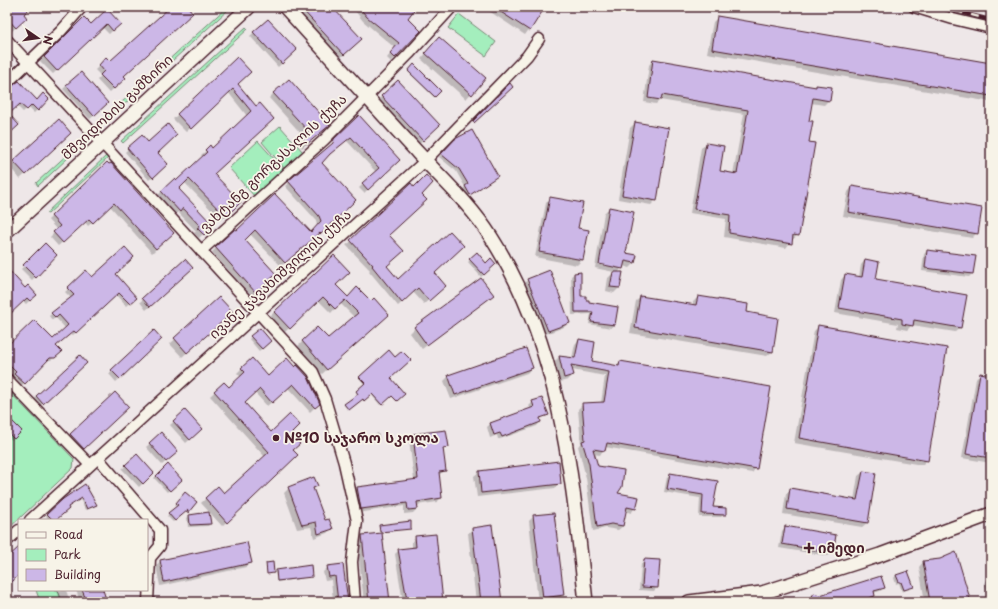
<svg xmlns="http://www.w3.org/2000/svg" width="998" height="609" font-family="'Playpen Sans','Noto Sans Georgian',sans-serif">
	<rect width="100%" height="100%" fill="#eee7e8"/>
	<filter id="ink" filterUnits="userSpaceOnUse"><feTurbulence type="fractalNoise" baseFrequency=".025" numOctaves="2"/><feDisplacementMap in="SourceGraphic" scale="8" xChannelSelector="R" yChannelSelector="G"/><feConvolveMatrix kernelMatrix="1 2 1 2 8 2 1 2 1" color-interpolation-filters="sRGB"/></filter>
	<g filter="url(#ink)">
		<g fill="#a4eebd" stroke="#778674">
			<polygon points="227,7 229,9 103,124 101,121"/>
			<polygon points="459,14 496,42 486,56 448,28"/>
			<polygon points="246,27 248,29 123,143 121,141"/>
			<polygon points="280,126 303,152 284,168 262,142"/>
			<polygon points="82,141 84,143 38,186 36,183"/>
			<polygon points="258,141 285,171 255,197 229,168"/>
			<polygon points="106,156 108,158 48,214 46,213"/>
			<polygon points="7,389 74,459 73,468 7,530"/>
			<polygon points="36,590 58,590 62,602 40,602"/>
		</g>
		<g fill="#0003">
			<polygon points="7,7 30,7 22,14 26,18 11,32 7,28"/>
			<polygon points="171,7 186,7 123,76 124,78 109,93 97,80 101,76 95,70 106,59 110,63"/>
			<polygon points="292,7 331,7 356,44 339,59"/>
			<polygon points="352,7 408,7 407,18 420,31 391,62 387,58 395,48 363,21"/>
			<polygon points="425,7 436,7 431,12"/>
			<polygon points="483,7 545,7 525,35"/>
			<polygon points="107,10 119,24 109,34 102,27 53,74 40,61 84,18 91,26"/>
			<polygon points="718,17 991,64 991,102 707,53 713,22"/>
			<polygon points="268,20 296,50 278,67 250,36"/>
			<polygon points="435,43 485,78 466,99 421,59"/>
			<polygon points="237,59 237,84 269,123 213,174 239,202 221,220 185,183 178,189 212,225 199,238 194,233 196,231 178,212 175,215 157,196 175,179 177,182 203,157 201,155 206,151 210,147 212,149 247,116 228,92 186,132 173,119"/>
			<polygon points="653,60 814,88 817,86 829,100 824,105 811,103 798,235 792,240 786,248 724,237 726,219 690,213 701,148 706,144 718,172 733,174 744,114 660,100 656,104 644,102 649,65"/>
			<polygon points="414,66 440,91 434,97 408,72"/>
			<polygon points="80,73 104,107 90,119 63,89"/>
			<polygon points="398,81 439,125 418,145 377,101"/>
			<polygon points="7,92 36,101 48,99 34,113 28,107 23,112 17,106 8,114 7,135"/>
			<polygon points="274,93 324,129 302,148 298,143 304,137 269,98"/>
			<polygon points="358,116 395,164 364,193 359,188 376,172 346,140 326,157 320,163 354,200 316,237 315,236 281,266 250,234 244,240 271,278 252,296 212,252 235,230 236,232 275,195 311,233 317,226 316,220 285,186 329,147"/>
			<polygon points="635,123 656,200 651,205 618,199 630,128"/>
			<polygon points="142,136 167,164 149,180 125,152"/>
			<polygon points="65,138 20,179 9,166 14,161"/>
			<polygon points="456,140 494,178 467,197 462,190 465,187 456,171 439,157"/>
			<polygon points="107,163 173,233 152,253 110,206 88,226 85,222 58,246 50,237 57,230 48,220"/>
			<polygon points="852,187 977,233 972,238 843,216 848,192"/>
			<polygon points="420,195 388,235 386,266 398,280 433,273 440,290 424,304 413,292 398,306 369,271 370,270 346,245"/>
			<polygon points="550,198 577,228 588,231 582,260 577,265 535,257 546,203"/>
			<polygon points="609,208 625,254 635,263 630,268 623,266 618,273 622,273 619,288 614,293 606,291 608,278 614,272 595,268 604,213"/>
			<polygon points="45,244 56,255 32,280 21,269"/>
			<polygon points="927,251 972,274 969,277 922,271 924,254"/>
			<polygon points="477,254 486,264 495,264 481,277 468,262"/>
			<polygon points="334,256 335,285 348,298 383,319 322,374 298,346 317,328 328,340 354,317 340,303 331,313 318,300 285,332 270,316"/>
			<polygon points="185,260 191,268 146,310 140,302"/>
			<polygon points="865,260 875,280 960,328 955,332 912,325 907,330 897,328 898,324 835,313 841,280 845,275 859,277 861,265"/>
			<polygon points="7,270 25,289 35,295 26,304 23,301 7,316"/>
			<polygon points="86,272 92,279 114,274 135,298 126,306 116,295 73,335 70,333 55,346 60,352 51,360 46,360 21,386 7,370 7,345 53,340 66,329 56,318 52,320 49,316 71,298 65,292"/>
			<polygon points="574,274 580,297 588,303 617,307 614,325 611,328 589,324 591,314 572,315 571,276"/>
			<polygon points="528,280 569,322 564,327 543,335 523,285"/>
			<polygon points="492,295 422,349 410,333 415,328"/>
			<polygon points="641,297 693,305 693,302 698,297 772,352 767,356 630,333 636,301"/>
			<polygon points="219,298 227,317 182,357 170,344"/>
			<polygon points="819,326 927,460 922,465 794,443 814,331"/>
			<polygon points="260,329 270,341 259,351 249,339"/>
			<polygon points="154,332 161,339 116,382 109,374"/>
			<polygon points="579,340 591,362 616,366 620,362 756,468 752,473 605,447 600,455 593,454 597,466 616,493 635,508 631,513 625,511 623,526 618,530 606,528 593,531 586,478 578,446 581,444 578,409 583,404 601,403 605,376 572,370 573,375 568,380 560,382 555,361 559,357 572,358 575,344"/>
			<polygon points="389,352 389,378 404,394 396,401 391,395 380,405 371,394 363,401 362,399 348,410 344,405 358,395 356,393 365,385 359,378"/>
			<polygon points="79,357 86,363 39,407 33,400"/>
			<polygon points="251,359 268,377 287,359 318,404 310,412 288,388 267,406 255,393 244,403 271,433 289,434 292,450 297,455 222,526 201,503 218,487 224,494 265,457 210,396 224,383 229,388 241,377 237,373"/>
			<polygon points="532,368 527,373 451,399 444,381 449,376"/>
			<polygon points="980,374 991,376 991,463 962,458 976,379"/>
			<polygon points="115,393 123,411 78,453 66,440"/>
			<polygon points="533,402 547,414 539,420 540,422 537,426 500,439 498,439 497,435 490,438 487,427 490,424 531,409 529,406"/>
			<polygon points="185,412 201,429 186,443 170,425"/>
			<polygon points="7,428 21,431 12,440 7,436"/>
			<polygon points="378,433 380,438 371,442 369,438"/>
			<polygon points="161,434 177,451 162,465 146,447"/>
			<polygon points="414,435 447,446 442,451 445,471 438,475 441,498 437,502 417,505 417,509 413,513 404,514 404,506 357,513 353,492 357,488 414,480 409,439"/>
			<polygon points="137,456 153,473 139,487 122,469"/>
			<polygon points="558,463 560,483 555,488 477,497 474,476 479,472"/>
			<polygon points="168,466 181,480 167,492 154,478"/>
			<polygon points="863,472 875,474 867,523 862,527 783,514 786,494 791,490 854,500 858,476"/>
			<polygon points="670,474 717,482 712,508 725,514 721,517 699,517 700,498 664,492 667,477"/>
			<polygon points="85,486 96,505 94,507 85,510 80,499 67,508 55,520 49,520 46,516 64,500"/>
			<polygon points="316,486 313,490 325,522 332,528 327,533 314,538 311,527 297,529 284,493 289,488"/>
			<polygon points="183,496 196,502 186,513 186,510 173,522 167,516 176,507 175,506"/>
			<polygon points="208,513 210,524 208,526 188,527 187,518 189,516"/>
			<polygon points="534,516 563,595 558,600 538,602 529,521"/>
			<polygon points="785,527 832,553 828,556 779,548 782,531"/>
			<polygon points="473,529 500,602 476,602 468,533"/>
			<polygon points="362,536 389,602 364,602 357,541"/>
			<polygon points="416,537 442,602 403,602 395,554 399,550 412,548 412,541"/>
			<polygon points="644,560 657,587 654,591 639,590 641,564"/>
			<polygon points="160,561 251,562 246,567 160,586 156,566"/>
			<polygon points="923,562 970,602 925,602 919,567"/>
			<polygon points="342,565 347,602 319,602 333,600 331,580 325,581 323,572 328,567"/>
			<polygon points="275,571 276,571 311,577 277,582"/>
			<polygon points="896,575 912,587 902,592 899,583 896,584 894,578"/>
			<polygon points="989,578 991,578 991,602 984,583"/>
			<polygon points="883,588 880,591 873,593 874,596 870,600 862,602 800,602 807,601 814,594 820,596"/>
			<polygon points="57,590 66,590 69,599 61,602"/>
			<polygon points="76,590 102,590 106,602 80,602"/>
		</g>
		<g fill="#ccb7e7" stroke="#4a1f2b">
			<polygon points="7,7 31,7 24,14 27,18 16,28 7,18"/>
			<polygon points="170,7 188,7 193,13 124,76 126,78 114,89 100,75 104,71 99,65 106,57 110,61"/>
			<polygon points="300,7 332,7 362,39 344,55"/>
			<polygon points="359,7 410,7 414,10 408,18 421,31 395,58 390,53 399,43 367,17"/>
			<polygon points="493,7 545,7 530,31"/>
			<polygon points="107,9 121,24 113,31 107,24 57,71 44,57 84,17 91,24"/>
			<polygon points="717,16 991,63 991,96 712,49"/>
			<polygon points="268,19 297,50 282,64 253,32"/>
			<polygon points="439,37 486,78 472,95 425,53"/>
			<polygon points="237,57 251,72 238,84 256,106 260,103 274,119 214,174 241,202 226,217 189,179 179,189 213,225 204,235 197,228 200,226 183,208 180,212 161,191 175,178 177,180 207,152 205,150 210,145 212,148 251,111 233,89 191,129 177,114"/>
			<polygon points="653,59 816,87 816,85 832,87 830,101 813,98 809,121 813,121 809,142 815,143 799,236 793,235 792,244 729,233 730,215 694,209 706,143 724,146 720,171 737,174 748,110 662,95 661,100 648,98"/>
			<polygon points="414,64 441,91 435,97 408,71"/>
			<polygon points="81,72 108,103 94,116 66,85"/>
			<polygon points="289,79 330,125 307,144 302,138 309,132 273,93"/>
			<polygon points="398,80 440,125 423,141 381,96"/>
			<polygon points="19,81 37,100 43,93 49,99 38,111 32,105 27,110 20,104 9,114 19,125 7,136 7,89"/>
			<polygon points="510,83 513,87 474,123 473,121"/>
			<polygon points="359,115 400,160 368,190 362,183 379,168 351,137 330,154 322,163 356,200 321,234 320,233 285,263 255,230 245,240 276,274 256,293 215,247 235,229 237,230 275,194 311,232 321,221 319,216 288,181 333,143 334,139"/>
			<polygon points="59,119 71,133 26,175 13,161"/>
			<polygon points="635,122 669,128 657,201 622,195"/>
			<polygon points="168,124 177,135 158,153 168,164 153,178 127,148 142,135 148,142"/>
			<polygon points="472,130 498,176 470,195 465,186 468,184 459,169 441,154 455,139"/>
			<polygon points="107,162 109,164 111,163 174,233 156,249 114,203 93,223 89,219 63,243 53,232 60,226 51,216"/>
			<polygon points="426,175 433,183 422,195 427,200 389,235 404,251 387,266 398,279 450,231 464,246 435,273 446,286 429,301 418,288 402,303 372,266 373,265 350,240 411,183 414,187"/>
			<polygon points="852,186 982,208 978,234 848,212"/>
			<polygon points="550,197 583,203 578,228 589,230 583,260 539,252"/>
			<polygon points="609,207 634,212 626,253 637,255 635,263 625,261 623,269 599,264"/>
			<polygon points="45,243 57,255 36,278 23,265"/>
			<polygon points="125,247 134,257 116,274 137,298 130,304 119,293 76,333 74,331 56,346 62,352 55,358 50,358 25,384 14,374 16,372 7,363 7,346 34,320 53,339 68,325 59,315 56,318 51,313 74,295 67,288 86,270 92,277"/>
			<polygon points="927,250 976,256 973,274 925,268"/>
			<polygon points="477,252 486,263 491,258 496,264 484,275 469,259"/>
			<polygon points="334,255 350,272 336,285 348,297 357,287 371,301 374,298 389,315 327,370 302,341 317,327 328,338 358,313 345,300 335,309 323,297 290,329 274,312"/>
			<polygon points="185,259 193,268 150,307 142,298"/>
			<polygon points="865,259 879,262 876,279 967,295 961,328 914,320 913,326 902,324 902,319 839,308 845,274 862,277"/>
			<polygon points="7,268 25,288 28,285 37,295 30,301 27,298 7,317"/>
			<polygon points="550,270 570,323 548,331 527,279"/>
			<polygon points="581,272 581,296 586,296 586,300 589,300 589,302 618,307 615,325 591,322 593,312 575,312 574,273"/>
			<polygon points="613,272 623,272 620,288 610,287"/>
			<polygon points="481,278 494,295 427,345 414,327"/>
			<polygon points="640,296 696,305 698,296 748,304 747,312 778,318 773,352 635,328"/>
			<polygon points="219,297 233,312 187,353 174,338"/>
			<polygon points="818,325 947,348 928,461 799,438"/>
			<polygon points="260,328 271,341 262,349 250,336"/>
			<polygon points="154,330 162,339 120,379 111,370"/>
			<polygon points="579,339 595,342 592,361 619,366 620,361 771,387 757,469 607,443 605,451 593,449 598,466 624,470 622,487 618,493 639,497 636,509 627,507 623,526 611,524 597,527 589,464 582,441 585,440 582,403 604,402 609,372 571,365 574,375 564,378 559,356 575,358"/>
			<polygon points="526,348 533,368 455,395 448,375"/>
			<polygon points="389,350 395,357 402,351 411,360 391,378 405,394 397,401 392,396 382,405 372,394 364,401 363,399 349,410 344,404 358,394 356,391 365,383 359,377"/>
			<polygon points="80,355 87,363 43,404 36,396"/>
			<polygon points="252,358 268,376 287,358 295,367 297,365 308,377 320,404 315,408 293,384 272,403 260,389 245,403 271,432 290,414 300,425 291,434 300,444 293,450 298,455 227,523 205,498 218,486 224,493 269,452 214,391 224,382 229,387 245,372 241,368"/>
			<polygon points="980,373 991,375 991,458 966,454"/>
			<polygon points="115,392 129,407 84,449 70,434"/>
			<polygon points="542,398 549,415 540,418 541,422 502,437 500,433 494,435 490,423 534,407 532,401"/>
			<polygon points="185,410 202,429 190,440 173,421"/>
			<polygon points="12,421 22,431 14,439 7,432 7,427"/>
			<polygon points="446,430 449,447 443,448 446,471 439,472 442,498 417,502 418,509 408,510 407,503 361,509 357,487 418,479 413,434"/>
			<polygon points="161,432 178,452 166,462 149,443"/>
			<polygon points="137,454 154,473 143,484 125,465"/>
			<polygon points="559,461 561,484 481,493 479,471"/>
			<polygon points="168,464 182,480 170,491 156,476"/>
			<polygon points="863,471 876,473 868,523 787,509 790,488 857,500"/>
			<polygon points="670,473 718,481 713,507 726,508 726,515 702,514 703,495 667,489"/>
			<polygon points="314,477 318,486 313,488 325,520 329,519 333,529 318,534 316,522 302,525 288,487"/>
			<polygon points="85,484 97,505 87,509 82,498 68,507 69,509 56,520 53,520 47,514 63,499"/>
			<polygon points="185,492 197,502 188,513 188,510 175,521 168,513 178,505 176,503"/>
			<polygon points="209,512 211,524 190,525 189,515"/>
			<polygon points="554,513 564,595 543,598 533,515"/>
			<polygon points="411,521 411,529 380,532 379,525"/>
			<polygon points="492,525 502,602 481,602 472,528"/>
			<polygon points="785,526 836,535 833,553 782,544"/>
			<polygon points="382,533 390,602 369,602 362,535"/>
			<polygon points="436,534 443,602 422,602 421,597 407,600 398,549 416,547 415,536"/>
			<polygon points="247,542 252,563 164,582 160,560"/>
			<polygon points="19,547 19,575 7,586 7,558"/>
			<polygon points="956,552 971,602 930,602 923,561 940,559"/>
			<polygon points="644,559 660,560 658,588 642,587"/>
			<polygon points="273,562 274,573 267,574 266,563"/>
			<polygon points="343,564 348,602 338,602 335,576 329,577 327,566"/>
			<polygon points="311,565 312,577 277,581 276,570"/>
			<polygon points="908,571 914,587 904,590 901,582 899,582 896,575"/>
			<polygon points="881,576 885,588 874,591 875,596 857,602 803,602 811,598 814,593 820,595"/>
			<polygon points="82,590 103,590 107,602 87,602"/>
		</g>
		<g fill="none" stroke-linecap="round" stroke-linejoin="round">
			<g stroke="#4a1f2b" stroke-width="13">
				<g id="street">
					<polyline points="914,7 953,19 991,28"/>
					<polyline points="7,40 313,372 325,399 344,463 357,521 352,562 355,602"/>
					<polyline points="7,83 61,31 82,7"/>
					<polyline points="201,251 324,140 409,54 452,7"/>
					<polyline points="7,379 90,465"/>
					<polyline points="98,458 160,530 160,546 150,558 148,602"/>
					<polyline points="30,520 425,161 527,56 539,39"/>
					<polyline points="7,541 19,530"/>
				</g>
			</g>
			<g stroke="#4a1f2b" stroke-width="16">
				<g id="secondary">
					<path d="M285 7C329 56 374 105 418 153 443 180 471 205 491 237 561 346 572 476 586 602"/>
					<polyline points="7,231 249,7"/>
					<polyline points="689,602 762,593 880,555 991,514"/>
				</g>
			</g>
			<use href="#street" stroke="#f7f3e8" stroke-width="10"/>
			<use href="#secondary" stroke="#f7f3e8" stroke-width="13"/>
			<g stroke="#4a1f2b" stroke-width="4">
				<polyline id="rail" points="940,7 991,20"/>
			</g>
			<use href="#rail" stroke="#f7f3e8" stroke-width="2.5" stroke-dasharray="8" stroke-linecap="butt"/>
		</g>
	</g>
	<g fill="#4a1f2b" stroke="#f7f3e8" stroke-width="1.5">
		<circle cx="276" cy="438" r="4"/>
		<path d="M807 542h4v4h4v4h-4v4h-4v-4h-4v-4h4z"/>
	</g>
	<g text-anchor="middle" stroke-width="3.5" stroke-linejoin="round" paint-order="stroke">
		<g font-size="14" fill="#4a1f2b" stroke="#f7f3e8">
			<text transform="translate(117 107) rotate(-43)" y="5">მშვიდობის გამზირი</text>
			<text transform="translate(273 163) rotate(-43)" y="5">ვახტანგ გორგასალის ქუჩა</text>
			<text transform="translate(280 274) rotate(-42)" y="5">ივანე ჯავახიშვილის ქუჩა</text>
		</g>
		<g font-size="14" font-weight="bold" fill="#4a1f2b" stroke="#f7f3e8" text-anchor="start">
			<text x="284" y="443">№10 საჯარო სკოლა</text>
			<text x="818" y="553">იმედი</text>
		</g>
	</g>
	<rect width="998" height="609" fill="none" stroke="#f7f3e8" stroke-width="24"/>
	<rect x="12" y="12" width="974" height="585" fill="none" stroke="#4a1f2b" stroke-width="1.5" filter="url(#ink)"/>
	<rect x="18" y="519" width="130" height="72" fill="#f7f3e8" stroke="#b29e9c"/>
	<rect x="26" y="532" width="20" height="6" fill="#f7f3e8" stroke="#b29e9c"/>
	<text x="54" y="539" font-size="12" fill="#4a1f2b">Road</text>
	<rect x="26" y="549" width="20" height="12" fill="#a4eebd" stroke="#b29e9c"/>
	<text x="54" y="559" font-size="12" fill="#4a1f2b">Park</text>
	<rect x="26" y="569" width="20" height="12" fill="#ccb7e7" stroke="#b29e9c"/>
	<text x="54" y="579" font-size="12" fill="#4a1f2b">Building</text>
	<g transform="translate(38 38) rotate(103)" stroke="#f7f3e8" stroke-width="3" paint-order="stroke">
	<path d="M0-3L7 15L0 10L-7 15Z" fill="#4a1f2b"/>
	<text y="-6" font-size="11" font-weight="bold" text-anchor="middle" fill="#4a1f2b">N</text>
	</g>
</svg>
